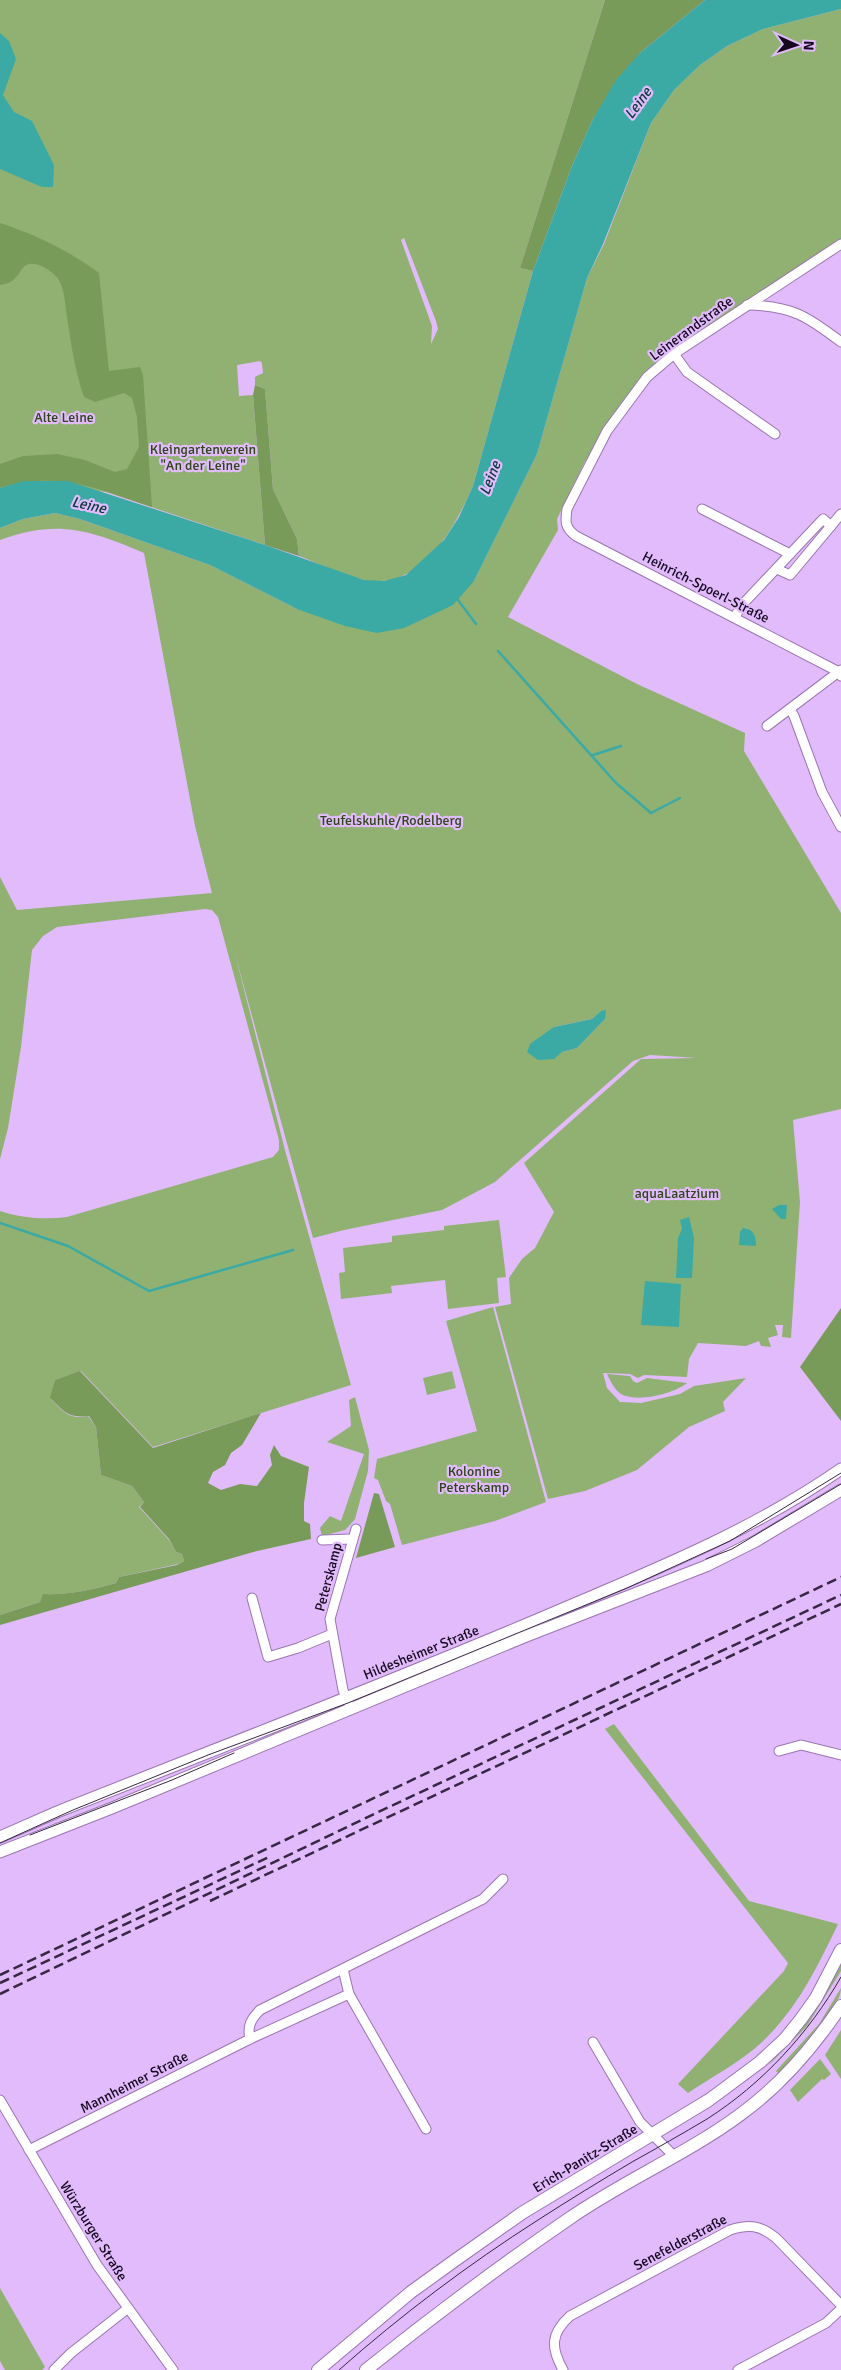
<svg xmlns="http://www.w3.org/2000/svg" width="841" height="2370" font-family="Signika,sans-serif">
	<rect width="100%" height="100%" fill="#e1bbfc"/>
	<g fill="#90b172" fill-rule="evenodd">
		<path d="M0 0H605L520 268 533 271 473 486C454 529 421 591 364 580 342 575 320 564 299 556L297 539 273 489 265 389 255 385V377L263 373 262 363 260 361 237 365 239 396 253 395 265 545 106 492 24 481 0 488ZM404 238 436 321 438 329 431 344 432 326 401 240Z"/>
		<path d="M841 9V239L669 351 645 374 622 402 584 463 557 519 558 530 508 617 637 684 745 733 744 751 841 913V1109L793 1120 800 1202 791 1338 782 1337 783 1325H775L778 1335 768 1338 771 1347 761 1346 759 1341 746 1346 698 1343 689 1359 687 1377 644 1375 638 1378 630 1374 603 1373 607 1388 620 1402 641 1403 680 1394 694 1386 746 1378 723 1402 725 1411 689 1427 637 1470 585 1491 548 1499 495 1307 511 1304 509 1278 522 1259 535 1248 554 1212 524 1163 641 1059 697 1058 650 1055 633 1061 495 1182 442 1210 344 1230 313 1238 235 954 286 1154 351 1385 153 1447 81 1371 55 1380 51 1399C63 1412 70 1420 88 1416L96 1427 101 1475 132 1486 144 1502 139 1507 169 1540 176 1552 182 1554 184 1561 178 1564 119 1577 116 1583C92 1590 69 1595 44 1594L40 1602 0 1615V1211C21 1218 45 1220 67 1217L273 1157 279 1150V1140L218 917 212 910 205 909 57 927 43 936 32 950 21 1047 8 1128 0 1159V877L17 910 212 893 195 826 144 553C90 530 57 519 0 540V528L23 519 55 513 80 519 210 565 297 609 474 581 537 454 587 278 604 244 651 123 674 90 700 65 727 46 763 29ZM601 1011 605 1019 577 1048 562 1052 554 1027 592 1019Z"/>
		<polygon points="499,1220 506,1277 497,1278 499,1303 448,1309 445,1280 391,1286 392,1293 341,1299 339,1273 345,1272 343,1248 392,1242 392,1236 444,1230 444,1226"/>
		<polygon points="493,1307 546,1502 495,1521 402,1545 390,1504 386,1501 378,1480 374,1478 377,1459 477,1431 446,1321"/>
		<polygon points="452,1371 456,1388 427,1395 423,1378"/>
		<path d="M607 1374 630 1376 633 1381 637 1383 647 1378 687 1383C673 1394 638 1403 621 1394 614 1389 611 1382 607 1374Z"/>
		<polygon points="355,1397 369,1450 368,1471 355,1519 349,1526 345,1530 322,1536 320,1528 330,1516 341,1521 364,1454 327,1442 351,1426 349,1400"/>
		<path d="M614 1724 749 1901 838 1924C817 1968 797 2009 761 2043 742 2061 710 2078 688 2093L678 2084 784 1971 788 1963 605 1729Z"/>
		<polygon points="841,1962 841,1971 807,2026 769,2065"/>
		<path d="M841 1988C841 2010 794 2057 779 2074L776 2071 819 2024Z"/>
		<polygon points="841,2030 841,2079 825,2055"/>
		<polygon points="820,2059 831,2074 824,2080 822,2079 798,2102 790,2090"/>
		<polygon points="0,2288 45,2367 42,2370 5,2370 0,2361"/>
	</g>
	<g fill="#799b5a">
		<polygon points="605,0 705,0 640,53 593,119 572,166 533,271 520,268"/>
		<path d="M0 223C36 235 68 250 99 273L109 371 140 367 143 375 152 507C97 489 59 470 0 488V464L23 456 57 454 85 460 115 472 127 469 139 447 137 417 132 398 124 393 95 402 84 397C75 371 71 344 67 317 65 305 65 292 59 280 54 272 39 262 29 264 20 265 19 284 0 285Z"/>
		<polygon points="255,385 265,389 273,489 297,539 299,556 265,545 253,395"/>
		<polygon points="841,1308 841,1421 800,1367"/>
		<path d="M80 1371 153 1448 261 1413 242 1445 231 1453 225 1465 213 1472 208 1483 221 1490 240 1484 257 1486 272 1465 270 1455 274 1445 281 1456 309 1467 304 1503V1521L310 1524 311 1539 257 1551 0 1625V1615L40 1602 43 1594C69 1595 92 1590 116 1583L119 1577 177 1565 184 1561 182 1554 176 1552 169 1539 140 1507 144 1502 132 1486 101 1475 96 1427 89 1416C67 1418 65 1412 50 1398L55 1380Z"/>
		<polygon points="374,1493 379,1494 395,1547 356,1558"/>
	</g>
	<g fill="#3baaa5">
		<polygon points="705,0 841,0 841,9 763,29 727,46 700,65 674,90 651,123 603,244 587,278 537,454 474,581 453,605 404,628 377,633 345,626 297,609 210,565 80,519 55,513 23,519 0,528 0,488 24,481 68,481 265,545 364,580 384,581 406,575 444,540 459,517 473,486 533,271 572,166 593,119 616,80 640,53"/>
		<polygon points="0,33 9,41 16,59 3,95 14,112 32,121 54,165 53,187 42,187 0,169"/>
		<polygon points="606,1010 605,1019 577,1048 562,1052 554,1059 538,1060 527,1052 530,1044 554,1027 592,1019 601,1011"/>
		<polygon points="779,1205 787,1205 786,1219 781,1219 772,1209"/>
		<polygon points="689,1217 694,1238 692,1278 676,1278 678,1238 682,1229 680,1220"/>
		<path d="M743 1228C754 1229 756 1236 756 1246L739 1245 740 1232Z"/>
		<polygon points="645,1281 681,1284 679,1327 641,1325"/>
	</g>
	<g fill="none" stroke-linecap="round" stroke-linejoin="round">
		<g stroke="#3baaa5" stroke-width="2.5">
			<polyline points="458,600 476,624"/>
			<polyline points="498,651 616,783 651,813 680,798"/>
			<polyline points="593,755 621,746"/>
			<polyline points="0,1223 68,1246 149,1291 293,1250"/>
		</g>
		<g stroke="#9a75b2" stroke-width="11">
			<g id="minor">
				<path d="M841 244 674 354 647 377 607 431 567 509C565 522 565 528 576 536L839 672 841 676"/>
				<path d="M747 305C792 306 807 316 841 342"/>
				<polyline points="674,354 687,372 775,434"/>
				<polyline points="702,509 790,554"/>
				<polyline points="777,569 790,575 841,514"/>
				<polyline points="735,617 741,606 823,519 831,526"/>
				<polyline points="790,709 794,716 822,792 841,827"/>
				<polyline points="767,726 841,670"/>
				<polyline points="322,1540 352,1539"/>
				<polyline points="252,1598 268,1657 298,1648 332,1634"/>
				<polyline points="348,1702 343,1690 330,1619 356,1529"/>
				<polyline points="779,1751 801,1745 841,1755"/>
				<polyline points="343,1969 349,1994 426,2129"/>
				<path d="M250 2039C247 2026 251 2019 260 2010L483 1899 503 1879"/>
				<polyline points="593,2042 640,2122 674,2156"/>
				<polyline points="0,2100 97,2265 173,2370"/>
				<polyline points="29,2150 250,2039 349,1994"/>
				<polyline points="54,2370 71,2353 127,2309"/>
				<path d="M563 2370C551 2348 550 2334 570 2316L730 2230C749 2224 760 2225 776 2238L841 2305"/>
				<polyline points="738,2370 826,2323 841,2309"/>
			</g>
		</g>
		<g stroke="#9a75b2" stroke-width="13">
			<g id="tertiary">
				<path d="M0 1837 57 1812C223 1746 389 1683 553 1613 652 1571 752 1531 841 1469"/>
				<polyline points="0,1852 112,1808 524,1637 706,1566 756,1541 841,1490"/>
			</g>
		</g>
		<g stroke="#9a75b2" stroke-width="14">
			<g id="secondary">
				<polyline points="318,2370 411,2292 454,2261 522,2213 709,2100 760,2062 785,2039 801,2019 816,1998 841,1950"/>
				<path d="M366 2370C432 2317 500 2266 570 2218 625 2180 687 2154 741 2114 781 2085 814 2046 841 2006"/>
			</g>
		</g>
		<use href="#minor" stroke="#fff" stroke-width="9"/>
		<use href="#tertiary" stroke="#fff" stroke-width="11"/>
		<use href="#secondary" stroke="#fff" stroke-width="12"/>
		<g stroke="#382645" stroke-width="1">
			<polyline points="706,1559 732,1549 841,1484"/>
			<polyline points="30,1835 172,1780 234,1753"/>
			<polyline points="0,1843 73,1810 208,1755 348,1703 627,1588 730,1541 841,1473"/>
			<path d="M339 2370C401 2315 469 2264 538 2220 569 2200 600 2181 632 2162 657 2148 682 2134 707 2119 762 2084 809 2033 841 1977"/>
		</g>
		<g stroke="#382645" stroke-width="2.5" stroke-dasharray="10 5" stroke-linecap="butt">
			<polyline points="210,1901 841,1604"/>
			<polyline points="0,1975 841,1577"/>
			<polyline points="0,1983 271,1856"/>
			<polyline points="0,1994 374,1814 841,1595"/>
		</g>
	</g>
	<g text-anchor="middle" stroke-width="4.5" stroke-linejoin="round" paint-order="stroke">
		<g font-size="14" fill="#15071e" stroke="#e1bbfc">
			<text transform="translate(691 328) rotate(-36)" y="5">Leinerandstraße</text>
			<text transform="translate(706 587) rotate(27)" y="5">Heinrich-Spoerl-Straße</text>
			<text transform="translate(328 1577) rotate(-75)" y="5">Peterskamp</text>
			<text transform="translate(421 1652) rotate(-22)" y="5">Hildesheimer Straße</text>
			<text transform="translate(134 2082) rotate(-27)" y="5">Mannheimer Straße</text>
			<text transform="translate(585 2158) rotate(-31)" y="5">Erich-Panitz-Straße</text>
			<text transform="translate(94 2231) rotate(58)" y="5">Würzburger Straße</text>
			<text transform="translate(680 2242) rotate(-28)" y="5">Senefelderstraße</text>
		</g>
		<g font-size="14" fill="#2e4516" stroke="#e1bbfc">
			<text x="64" y="422">Alte Leine</text>
			<text x="203" y="454">Kleingartenverein<tspan x="203" dy="16">"An der Leine"</tspan></text>
			<text x="391" y="825">Teufelskuhle/Rodelberg</text>
			<text x="677" y="1198">aquaLaatzium</text>
			<text x="474" y="1476">Kolonine<tspan x="474" dy="16">Peterskamp</tspan></text>
		</g>
		<g font-size="15" font-style="italic" fill="#073b39" stroke="#e1bbfc">
			<text transform="translate(638 103) rotate(-54)" y="5">Leine</text>
			<text transform="translate(490 478) rotate(-69)" y="5">Leine</text>
			<text transform="translate(89 505) rotate(12)" y="5">Leine</text>
		</g>
	</g>
	<g transform="translate(796 45) rotate(93)" stroke="#e1bbfc" stroke-width="4" paint-order="stroke">
	<path d="M0-4L9 19L0 12L-9 19Z" fill="#15071e"/>
	<text y="-8" font-size="14" font-weight="bold" text-anchor="middle" fill="#15071e">N</text>
	</g>
</svg>
